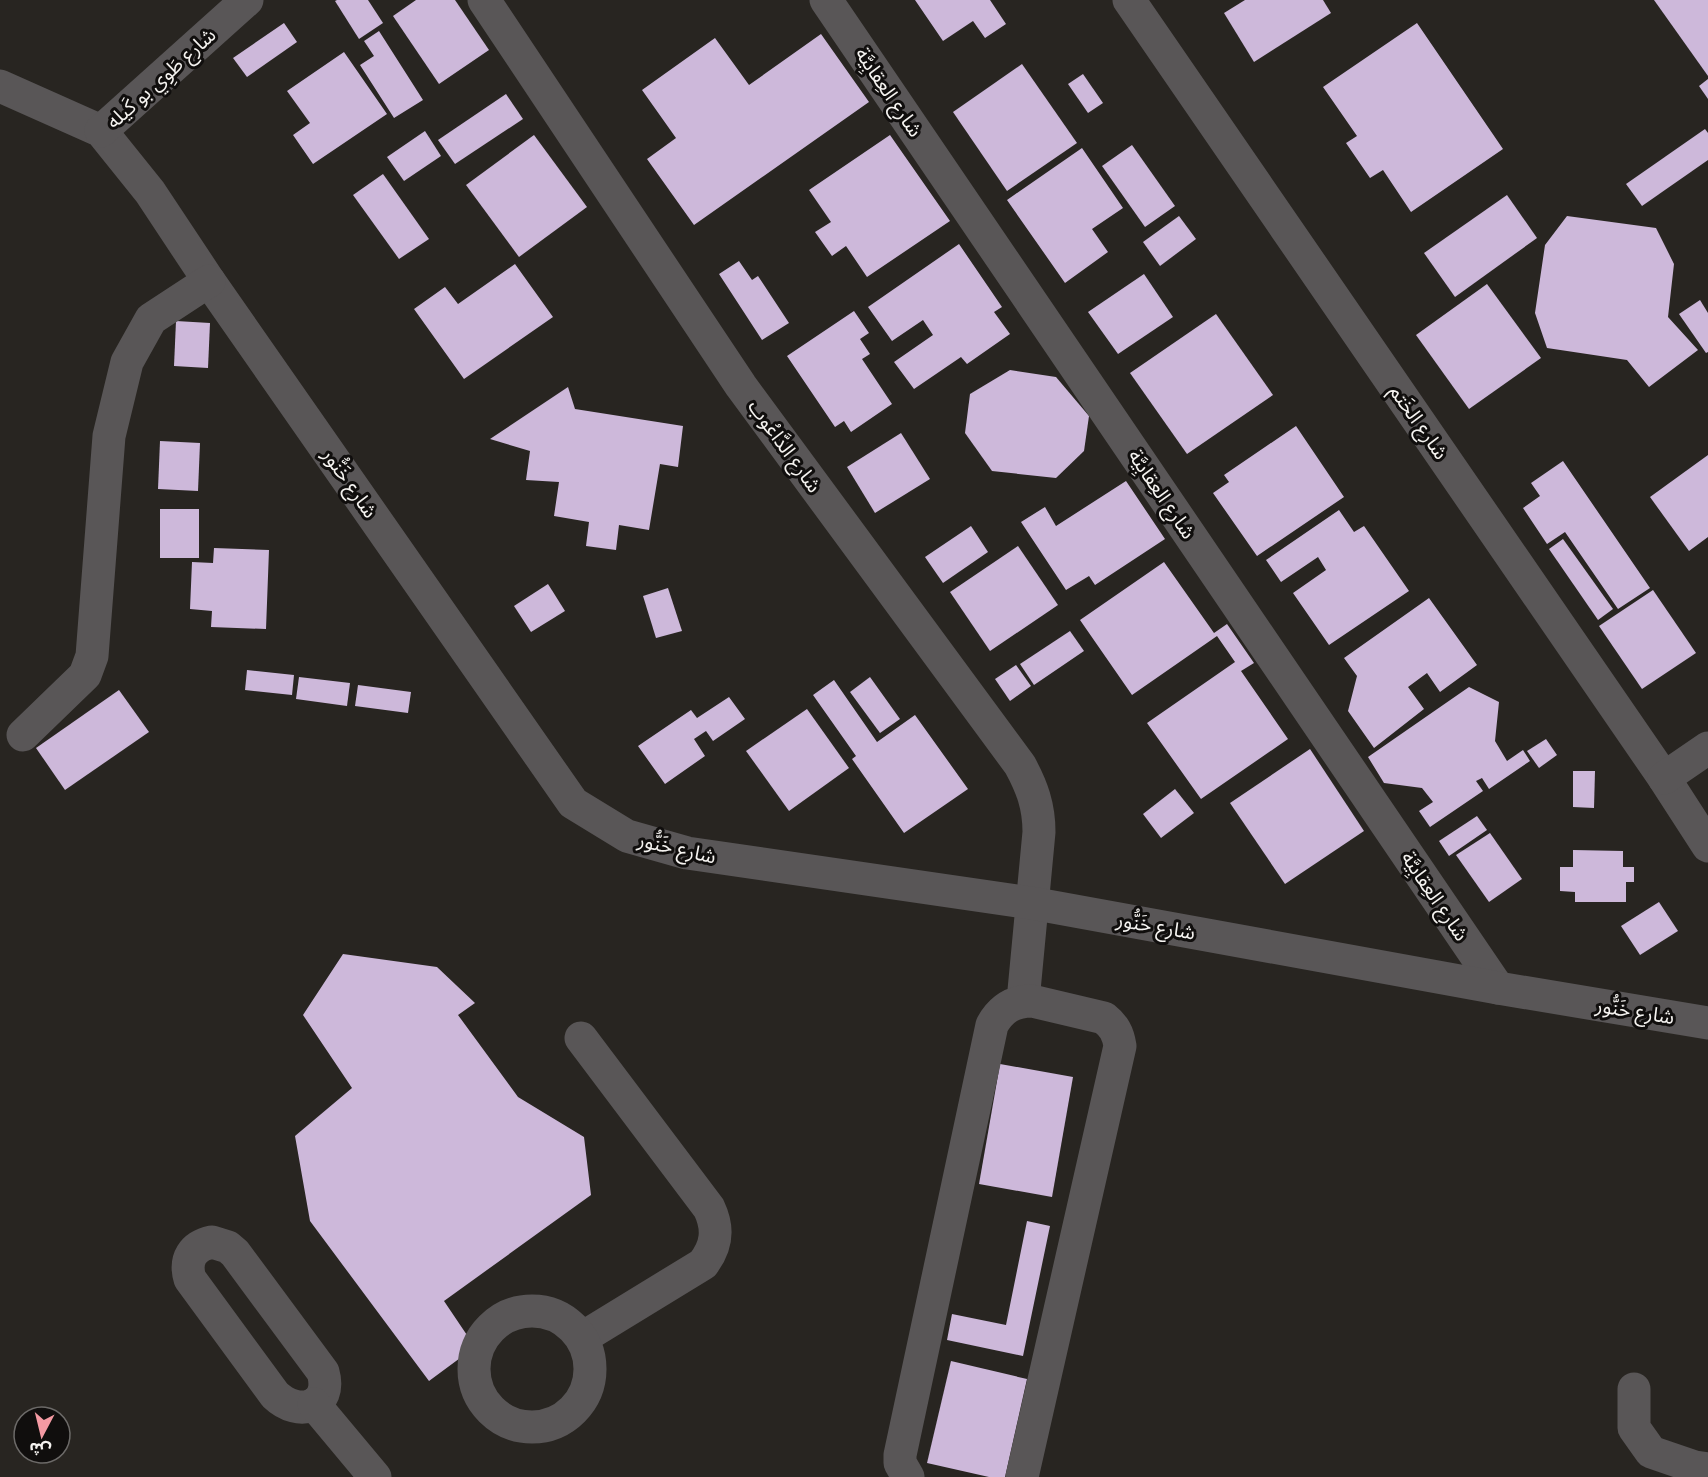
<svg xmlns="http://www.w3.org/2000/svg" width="1708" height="1477" font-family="'Space Grotesk','Noto Sans Arabic',sans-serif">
	<rect width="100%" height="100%" fill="#282521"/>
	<g fill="#cdb8da">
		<polygon points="337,0 368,0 383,23 359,39 335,1"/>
		<polygon points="416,0 455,0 489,50 439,84 393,16"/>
		<polygon points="915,0 990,0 1006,24 985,38 973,21 943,41"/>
		<polygon points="1245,0 1323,0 1331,13 1254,62 1224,13"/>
		<polygon points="1654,0 1708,0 1708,76"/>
		<polygon points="284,23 297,42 247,77 233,58"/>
		<polygon points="1417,23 1503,149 1411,212 1383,170 1370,178 1346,143 1357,136 1323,87"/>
		<polygon points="379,31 423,100 394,118 360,65 374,56 364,41"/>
		<polygon points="821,34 869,102 694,225 647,159 676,138 642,90 715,38 749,85"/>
		<polygon points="344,52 387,114 313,164 293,135 310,123 287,91"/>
		<polygon points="1022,64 1077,143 1007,191 953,112"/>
		<polygon points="1083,74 1103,103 1088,113 1068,84"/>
		<polygon points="1708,79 1708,99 1699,86"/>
		<polygon points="506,94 523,119 455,164 438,140"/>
		<polygon points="1705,129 1708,133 1708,160 1642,206 1626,184"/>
		<polygon points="425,131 441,156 404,181 387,157"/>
		<polygon points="534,135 587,207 519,257 466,185"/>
		<polygon points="890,135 950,221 867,277 846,246 832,256 815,232 831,222 809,190"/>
		<polygon points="1132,145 1175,206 1145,227 1102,166"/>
		<polygon points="1082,148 1123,208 1092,229 1108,252 1065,283 1007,200"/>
		<polygon points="383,174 429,239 399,259 353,195"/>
		<polygon points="1507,195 1537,238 1455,297 1424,253"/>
		<polygon points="1179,216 1196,239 1160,266 1143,242"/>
		<polygon points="1567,216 1656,228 1674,264 1668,317 1698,350 1649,387 1627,360 1547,348 1535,313 1545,245"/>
		<polygon points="959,244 1002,307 994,312 1010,334 967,364 961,357 914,389 894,362 933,335 923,320 892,341 868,307"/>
		<polygon points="739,261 752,280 758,276 789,323 762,340 719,274"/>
		<polygon points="515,264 553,317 464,379 414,309 445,287 458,304"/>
		<polygon points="1144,274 1173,317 1118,354 1088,312"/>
		<polygon points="1487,284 1541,358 1469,409 1416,335"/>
		<polygon points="1700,300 1708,313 1708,352 1706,353 1679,314"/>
		<polygon points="854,311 869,333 860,339 870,354 862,359 892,404 851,432 844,421 835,427 787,356"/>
		<polygon points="1216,314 1273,395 1187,454 1130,373"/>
		<polygon points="176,321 210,323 208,368 174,366"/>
		<polygon points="1010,370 1056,377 1089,416 1084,451 1056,478 992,471 965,433 970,394"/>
		<polygon points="568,387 575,409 683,426 678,467 660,464 649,530 619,525 616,550 586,546 589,522 554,516 559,482 526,480 530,451 490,439"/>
		<polygon points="1296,426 1344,497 1257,556 1213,493 1229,482 1224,475"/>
		<polygon points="901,433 930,479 875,513 847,467"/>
		<polygon points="160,441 200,443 198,491 158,489"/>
		<polygon points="1708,455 1708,537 1689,551 1650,497"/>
		<polygon points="1563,461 1650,588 1618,609 1565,532 1547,544 1523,508 1540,496 1531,483"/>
		<polygon points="1126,481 1165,539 1095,585 1089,576 1066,590 1021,522 1045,507 1056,526"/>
		<rect x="160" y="509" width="39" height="49"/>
		<polygon points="1339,510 1354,532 1364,526 1409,591 1329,645 1293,593 1326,570 1318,557 1281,582 1266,560"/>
		<polygon points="971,526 988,552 943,583 925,557"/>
		<polygon points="1563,539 1613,609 1598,620 1549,549"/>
		<polygon points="1018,546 1058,605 990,651 950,592"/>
		<polygon points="214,548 269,550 266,629 211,627 212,611 190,609 192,562 213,563"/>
		<polygon points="1164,562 1214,633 1227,624 1254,663 1241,671 1288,739 1201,799 1147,723 1235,662 1217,636 1132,695 1080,620"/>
		<polygon points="548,584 565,611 531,632 514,606"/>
		<polygon points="668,588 682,631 656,638 643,596"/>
		<polygon points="1653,590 1696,653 1642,689 1599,626"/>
		<polygon points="1429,598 1477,665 1440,692 1427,673 1408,687 1424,709 1374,748 1348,711 1357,676 1344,658"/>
		<polygon points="1070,631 1084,651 1034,685 1020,664"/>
		<polygon points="1016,665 1031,686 1010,701 995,679"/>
		<polygon points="247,670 294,675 292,695 245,690"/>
		<polygon points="299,677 350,683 347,706 296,699"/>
		<polygon points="870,677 900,719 880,733 850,692"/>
		<polygon points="834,680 877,742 915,715 968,789 904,833 852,759 856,756 813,695"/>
		<polygon points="358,685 411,692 408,713 355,706"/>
		<polygon points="1469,687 1499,702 1495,741 1507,761 1523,750 1530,761 1489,789 1482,778 1476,781 1483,791 1430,827 1419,811 1433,802 1422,788 1384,783 1368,757"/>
		<polygon points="119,690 149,732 65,790 36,748"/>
		<polygon points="729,697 745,719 713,741 706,731 694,739 705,756 665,784 638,746 691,710 697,718"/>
		<polygon points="807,709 849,768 789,811 746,751"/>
		<polygon points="1546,739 1557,755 1539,768 1527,751"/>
		<polygon points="1310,749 1364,831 1285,884 1230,803"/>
		<polygon points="1573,771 1595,771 1594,808 1573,807"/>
		<polygon points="1175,789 1194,813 1161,838 1143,814"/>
		<polygon points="1477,816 1487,830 1449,856 1439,841"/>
		<polygon points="1490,833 1522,879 1489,902 1456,855"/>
		<polygon points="1573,850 1623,851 1623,867 1634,867 1634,882 1626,882 1626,902 1575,902 1575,892 1560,891 1560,867 1573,867"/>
		<polygon points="1659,902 1678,931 1640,955 1621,926"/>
		<polygon points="343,954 437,967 475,1003 458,1015 518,1097 584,1137 591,1195 444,1301 475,1347 429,1381 310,1221 295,1136 352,1088 303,1015"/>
		<polygon points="1000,1064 1073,1077 1052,1197 979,1184"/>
		<polygon points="1027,1221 1050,1226 1023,1356 947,1340 952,1314 1006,1325"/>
		<polygon points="951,1361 1027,1379 1005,1477 989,1477 927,1463"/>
	</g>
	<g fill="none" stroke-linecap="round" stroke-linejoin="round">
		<g stroke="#595657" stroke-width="33">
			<path d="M484 0 741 386 1020 765C1032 787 1039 806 1039 832L1023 1001"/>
			<polyline points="826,0 1498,988"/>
			<polyline points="1129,0 1664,778 1708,846"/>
			<polyline points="0,86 101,131 150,192 209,281 573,803 627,836 687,853 1031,903 1498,988 1708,1023"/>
			<polyline points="101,131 247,0"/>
			<polyline points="23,735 85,675 92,656 109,436 127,362 151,319 209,281"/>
			<polyline points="1664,778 1708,748"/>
			<path d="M581 1038 709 1208C719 1229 717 1246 703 1264L582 1338"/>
			<path d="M212 1242 228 1247 235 1253 323 1372C333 1407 299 1418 275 1395L190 1279C184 1259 193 1246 212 1242Z"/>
			<circle cx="532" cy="1369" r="58"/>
			<polyline points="1634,1389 1634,1428 1651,1452 1695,1467 1708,1469"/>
			<polyline points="314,1404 375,1477"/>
			<path d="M908 1477 900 1463V1455L992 1025C1001 1009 1013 1001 1032 1001L1104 1018C1114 1026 1118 1033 1120 1046L1022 1477"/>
		</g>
	</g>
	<g text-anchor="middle" stroke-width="6" stroke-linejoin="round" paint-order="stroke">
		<g font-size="20" fill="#f5f3f0" stroke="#100e0d">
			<text transform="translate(161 78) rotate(-42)" y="7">شارع طَوِي بو كَيله</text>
			<text transform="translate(889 92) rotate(56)" y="7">شارع العِقابِيَّة</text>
			<text transform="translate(1419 422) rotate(55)" y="7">شارع الخَتم</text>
			<text transform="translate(785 446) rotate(54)" y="7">شارع الدَّاعُوب</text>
			<text transform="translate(350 483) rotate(55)" y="7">شارع خَنُّور</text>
			<text transform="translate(1162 494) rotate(56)" y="7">شارع العِقابِيَّة</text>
			<text transform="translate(677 848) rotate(13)" y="7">شارع خَنُّور</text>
			<text transform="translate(1435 896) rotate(56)" y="7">شارع العِقابِيَّة</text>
			<text transform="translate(1156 926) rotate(10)" y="7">شارع خَنُّور</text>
			<text transform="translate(1635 1011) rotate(9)" y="7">شارع خَنُّور</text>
		</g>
	</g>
	<g transform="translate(42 1435) rotate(187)"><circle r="28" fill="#100e0d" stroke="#6c6a68" stroke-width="1.5"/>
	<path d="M0-4.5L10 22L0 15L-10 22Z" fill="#f49aa3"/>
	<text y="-9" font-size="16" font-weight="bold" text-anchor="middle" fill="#f5f3f0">ش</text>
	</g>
</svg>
